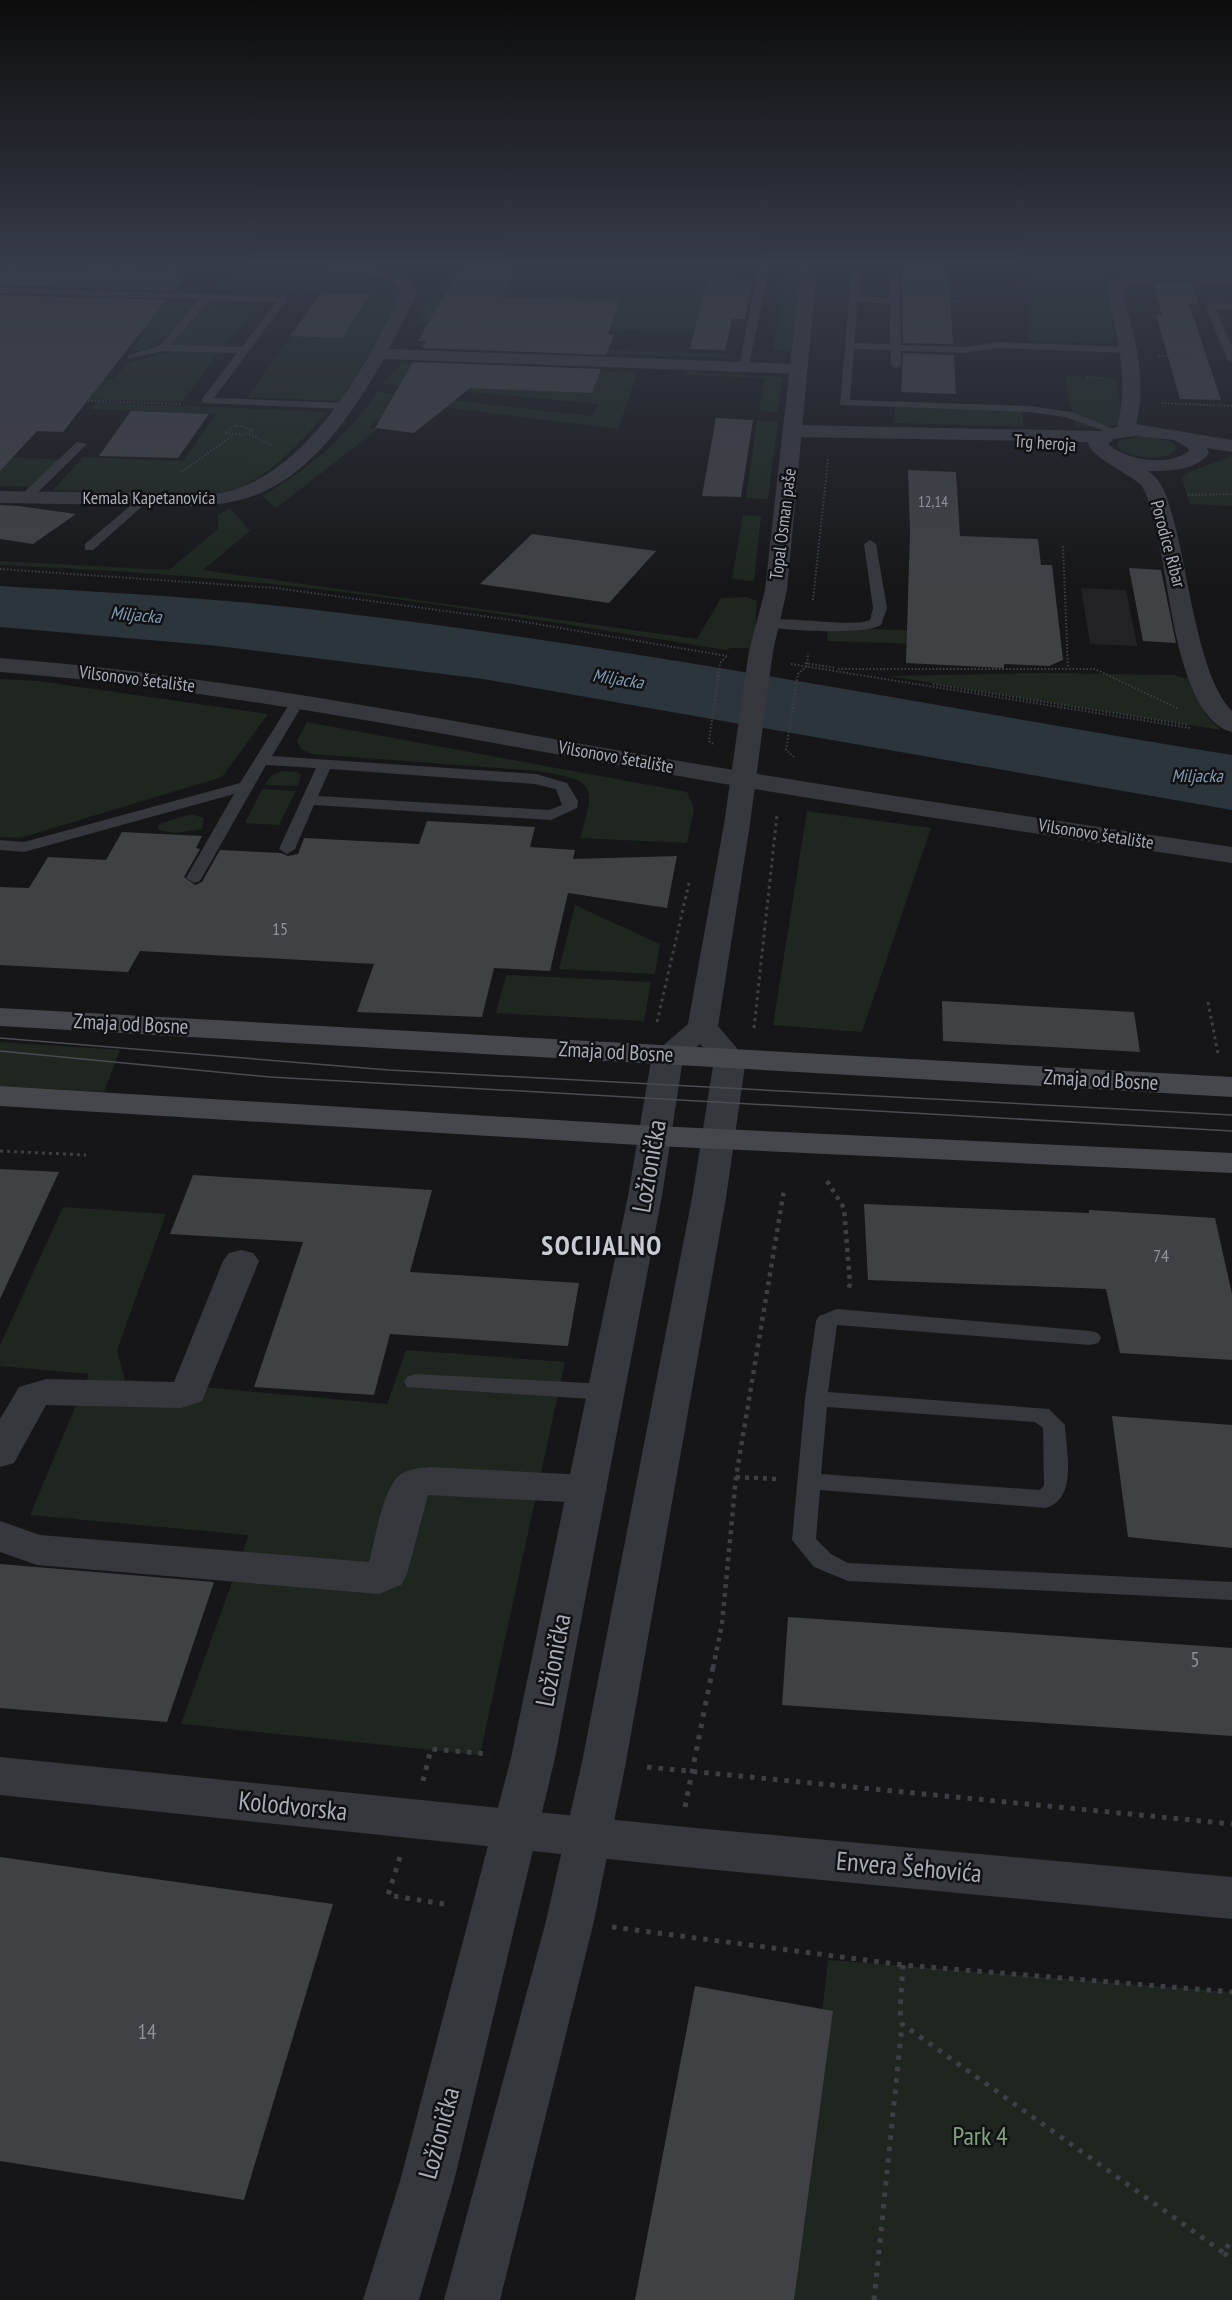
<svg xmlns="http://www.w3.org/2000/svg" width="1232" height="2300" font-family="'PT Sans Narrow',sans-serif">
	<rect width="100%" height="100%" fill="#161618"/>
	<polygon fill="#222225" points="1081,588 1126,590 1137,646 1090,644"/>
	<g fill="#1e261f">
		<path d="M235 267C278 267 342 264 381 280 389 284 398 290 406 294L340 401 247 397 322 292 217 289Z"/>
		<polygon points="455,267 741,267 723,334 414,322"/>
		<polygon points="786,267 804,267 791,351 773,350"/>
		<polygon points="1030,267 1142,267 1144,273 1105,274 1102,280 1115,337 1092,342 1029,340"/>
		<path d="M0 298 190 305 194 304C174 326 162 350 131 351L144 333 0 331Z"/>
		<polygon points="204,305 257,307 223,348 168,346"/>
		<polygon points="423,343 728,354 728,358 421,347"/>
		<polygon points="177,350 220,351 182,402 80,399 64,381 114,379 129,362"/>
		<path d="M402 363 637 373 618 429 403 402 369 427 378 429 276 508 262 496C309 469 347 436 378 392L591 416 599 404 383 384Z"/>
		<polygon points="686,371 781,377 783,380 777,412 759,411 765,378 685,375"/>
		<polygon points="1068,376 1109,377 1116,380 1124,425 1086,427 1075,425 1065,381"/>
		<polygon points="896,401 1021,406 1024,427 894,423"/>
		<path d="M97 402 327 412C308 436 270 475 241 487 200 504 100 492 53 490L83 457 183 461 216 414 91 409Z"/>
		<polygon points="757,421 778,422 768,499 746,498"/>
		<path d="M1142 436 1170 441 1177 448C1166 464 1131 458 1117 447L1119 441Z"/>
		<polygon points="1232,456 1232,506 1190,504 1182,478 1189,472"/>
		<polygon points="0,457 65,460 41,487 0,486"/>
		<path d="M230 508 250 531 203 570 697 639 721 598 747 597 757 601 754 648H731L726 650C578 626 430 601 281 585 188 575 94 569 0 565V561L169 570 218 529V515Z"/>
		<polygon points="743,515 761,516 754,581 732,579"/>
		<polygon points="828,627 921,631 920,644 827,641"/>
		<polygon points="1041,673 1173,675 1188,679 1206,715 1221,730 889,676"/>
		<polygon points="0,679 38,681 268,714 222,777 20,838 0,837"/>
		<path d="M307 722 687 792 694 809 687 843 580 838C596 784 596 781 538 771L312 754 301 749 297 741Z"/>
		<polygon points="282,771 297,772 301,775 298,786 265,785 271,776"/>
		<polygon points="262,789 296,791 279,825 245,823"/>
		<polygon points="807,811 931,828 862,1032 773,1025"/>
		<polygon points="191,814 204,818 202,829 174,833 158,830 159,824"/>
		<polygon points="575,905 660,944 655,974 559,969"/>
		<polygon points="506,975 651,982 644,1021 496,1013"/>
		<polygon points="0,1042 120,1050 104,1092 0,1086"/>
		<polygon points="63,1207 166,1214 117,1350 125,1380 387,1404 406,1350 565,1362 480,1755 181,1724 249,1535 30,1515 89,1374 0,1366 0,1345"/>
		<polygon points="828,1960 1232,1992 1232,2300 789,2300"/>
	</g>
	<path fill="#2c353c" d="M0 586C100 592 200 597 299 608 612 643 922 705 1232 755V810L483 679 218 646 0 627Z"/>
	<g fill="#404145">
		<polygon points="90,267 189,270 173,291 0,285 0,269 86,272"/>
		<polygon points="461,267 517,267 501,297 619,301 608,334 614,335 606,355 422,348 426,341 418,341"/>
		<polygon points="902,267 948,267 953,344 903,343"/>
		<polygon points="707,280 752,281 745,319 732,319 725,350 690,349"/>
		<polygon points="1191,282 1198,304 1189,304 1221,400 1180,399 1156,315 1162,315 1153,283"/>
		<polygon points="321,293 370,294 342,338 290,336"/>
		<polygon points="0,295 166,300 63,432 37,431 0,471"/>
		<polygon points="903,353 954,355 956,394 901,392"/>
		<polygon points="413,362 601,369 592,393 470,388 414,433 375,428"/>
		<polygon points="131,411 209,414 178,458 99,456"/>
		<polygon points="716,418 753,420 741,497 702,496"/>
		<polygon points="908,470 956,472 960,536 1038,539 1041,565 1052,565 1063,660 1049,666 1004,664 1004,668 906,663 910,532"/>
		<polygon points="0,505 18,506 76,514 33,544 0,539"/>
		<polygon points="532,534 656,551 609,603 480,584"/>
		<polygon points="1129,568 1161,570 1176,643 1143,641"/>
		<polygon points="427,821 535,827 530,847 575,850 573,859 677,856 667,908 568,893 550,971 494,968 482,1017 357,1012 374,964 140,951 128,972 0,965 0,887 29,888 48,857 106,860 122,832 202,836 196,848 200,849 184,877 195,885 202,882 220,850 281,853 288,856 298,854 304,838 419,844"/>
		<polygon points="942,1001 1134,1012 1140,1052 943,1041"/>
		<polygon points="0,1169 59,1172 0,1299"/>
		<polygon points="193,1175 432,1190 410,1272 579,1283 568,1346 390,1334 374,1395 254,1387 303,1242 170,1234"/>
		<polygon points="864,1204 1089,1213 1089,1210 1215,1218 1232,1294 1232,1360 1120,1353 1106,1289 868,1280"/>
		<polygon points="1112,1416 1232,1425 1232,1548 1128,1537"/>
		<polygon points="0,1564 214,1582 167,1722 0,1708"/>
		<polygon points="788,1617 1232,1648 1232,1736 782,1705"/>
		<polygon points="0,1857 333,1904 244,2200 0,2161"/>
		<polygon points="695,1986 833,2011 794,2300 635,2300"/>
	</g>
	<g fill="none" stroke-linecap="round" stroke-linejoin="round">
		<g stroke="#3d3f44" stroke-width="2" stroke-dasharray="1.5 2" stroke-linecap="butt">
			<polyline points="1036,270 1092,276"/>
			<polyline points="226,274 232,267"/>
			<polyline points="920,301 964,302"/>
			<polyline points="1042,303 1087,303"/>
			<polyline points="1148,307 1174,311"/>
			<polyline points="429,313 492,329"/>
			<polyline points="0,321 36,318"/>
			<polyline points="1158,356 1204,357"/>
			<polyline points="1087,377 1101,378"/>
			<polyline points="0,379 12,379"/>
			<polyline points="46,386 73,400 182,404"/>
			<polyline points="0,390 11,385"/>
			<polyline points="1161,403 1232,406"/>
			<polygon points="236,425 253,430 243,435 224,433"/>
			<polyline points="249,434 272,445"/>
			<polyline points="182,472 233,435"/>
			<polyline points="1188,495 1232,494"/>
			<polyline points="1063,546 1068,668"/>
			<polyline points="0,569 275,588 519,621 727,656"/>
			<polyline points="813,600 828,459"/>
			<polyline points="805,663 836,668"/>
			<polyline points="791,664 1190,728"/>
			<polyline points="838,669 1095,669 1179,709"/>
			<polyline points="933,684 1189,725"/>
			<polyline points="713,744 709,741 720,663 726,657"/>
			<polyline points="794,757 786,750 798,674 807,666 808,653"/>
		</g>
		<g stroke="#3d3f44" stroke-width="3" stroke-dasharray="3 4" stroke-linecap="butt">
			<polyline points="1208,1002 1218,1054"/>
			<polyline points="657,1022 689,883"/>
			<polyline points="754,1028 777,815"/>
			<polyline points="0,1151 86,1155"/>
		</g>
		<g stroke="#3d3f44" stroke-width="4.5" stroke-dasharray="4 5" stroke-linecap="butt">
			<polyline points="827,1181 844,1208 850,1284 848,1290"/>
			<polyline points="736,1477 777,1479"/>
			<polyline points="713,1668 722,1624 736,1477 784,1190"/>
		</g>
		<g stroke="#3d3f44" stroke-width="5" stroke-dasharray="4.5 7" stroke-linecap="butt">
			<polyline points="647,1767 1232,1824"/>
			<polyline points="423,1781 431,1749 490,1754"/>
			<polyline points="685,1807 713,1667"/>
			<polyline points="400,1857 388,1895 450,1905"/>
			<polyline points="612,1927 903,1965 1232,1992"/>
			<polyline points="903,1965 900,2010 902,2024 1224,2253 1232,2238"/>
			<polyline points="1224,2253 1232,2260"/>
			<polyline points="874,2300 902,2025"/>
		</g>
		<g fill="#37383d" fill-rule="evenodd">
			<polygon points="405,267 420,267 387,278 382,275"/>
			<polygon points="759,267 769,267 749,366 744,369 739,366"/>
			<path d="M852 267H862L859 296 890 298 889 267H899L901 345 966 347 997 342 1129 347 1134 350 1129 353 997 348 966 353 901 351V365L896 368 891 365V350L854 349 850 400 1029 406 1071 412 1122 432 1116 435 1065 417 1029 412 840 405ZM858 302 890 304V344L854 343Z"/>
			<path d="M0 287 286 297V301L214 398 345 403 350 406 345 409 202 403V399L237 353 163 351 128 359V355L159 346 199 299 0 293ZM209 300 276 302 242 347 171 345Z"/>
			<polygon points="1210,303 1232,304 1232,310 1216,309 1232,347 1232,362 1227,359 1205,306"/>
			<polygon points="77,442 87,444 29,501 21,501 21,495"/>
			<polygon points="142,496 146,497 146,503 93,550 85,550 85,544"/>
			<path d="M870 540 876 544 887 608 881 625C866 635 783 631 763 626L761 623C772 612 849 629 870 620L873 608 864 544Z"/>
			<path d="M305 697 312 701 300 709 272 756 536 774 567 783 578 801 577 808 551 820 314 805 295 849 287 854 279 849 316 768 266 765 200 881 194 883 186 878 234 794 24 852 0 850V840L24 842 240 783 290 703ZM330 769 535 784 556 789 562 805 549 810 318 796Z"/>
			<path d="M837 1309 1090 1331 1098 1333 1101 1338 1098 1343 1090 1345 837 1325 828 1392 1049 1409 1065 1425C1066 1451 1078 1498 1046 1508L820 1490 816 1539 831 1554 848 1563 1232 1582V1600L848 1581 814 1567 792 1540 805 1399 816 1321 819 1316ZM827 1407 1035 1422 1043 1428 1044 1485 1040 1490 821 1474Z"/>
			<polygon points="415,1374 606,1384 614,1387 617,1392 614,1397 606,1400 407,1387 404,1382 407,1377"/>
		</g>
		<g fill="#37383d" fill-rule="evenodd">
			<path d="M314 267C350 265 395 259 418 292L389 349 799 364 808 369 799 374 384 359C356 407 321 462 271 488 226 512 176 506 128 505 85 504 43 504 0 503V491C48 492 97 492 145 493 167 493 192 497 214 494 306 481 365 367 402 292 385 269 348 273 322 272Z"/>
			<path d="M1187 271 1232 273V283C1204 281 1145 273 1122 290 1134 334 1148 379 1136 424L1232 440V452L1207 448 1209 453C1196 471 1168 471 1148 471 1165 483 1167 499 1173 518 1188 569 1198 677 1232 711V732C1179 719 1170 590 1159 544 1157 532 1148 491 1140 484 1128 473 1090 457 1088 442L794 437 785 431 794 425 1100 431 1117 427C1130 380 1117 335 1106 289 1122 267 1163 271 1187 271ZM1135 436 1174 440 1187 447 1189 451C1168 467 1127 461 1108 444L1114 439Z"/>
			<path d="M0 658C221 675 438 719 656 757 848 790 1040 818 1232 847V863C1040 834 848 806 656 772 438 734 221 689 0 672Z"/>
			<polygon points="241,1250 253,1253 259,1261 202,1401 181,1408 46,1405 14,1463 0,1467 0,1419 19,1387 46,1379 174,1382 223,1261 229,1253"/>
			<path d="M429 1467 587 1475 601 1479 607 1489 601 1499 587 1503 428 1495 407 1574 401 1585 379 1594 37 1565 0 1552V1521L40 1535 369 1562C375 1541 383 1486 401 1474 408 1469 421 1468 429 1467Z"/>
			<polygon points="0,1757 685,1827 1232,1877 1232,1919 685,1867 0,1795"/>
		</g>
		<polygon fill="#37383d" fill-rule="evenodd" points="801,267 817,267 787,590 773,651 750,824 718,1026 746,1059 726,1198 626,1762 594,1921 500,2300 444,2300 546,1921 582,1762 692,1198 714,1060 700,1044 683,1058 662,1196 555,1758 454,2181 419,2300 363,2300 400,2181 511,1758 628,1196 652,1055 688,1024 689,1018 724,824 749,651 765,590"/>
		<g fill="#45474d" fill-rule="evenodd">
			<polygon points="0,1008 1232,1077 1232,1097 0,1026"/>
			<polygon points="0,1086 655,1126 1232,1153 1232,1173 655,1146 0,1106"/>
		</g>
		<g stroke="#4a4c52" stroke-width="1.5">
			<polyline points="0,1038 389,1070 1232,1115"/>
			<polyline points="0,1051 270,1077 1232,1131"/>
		</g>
	</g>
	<linearGradient id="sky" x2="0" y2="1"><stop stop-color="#0c0c0d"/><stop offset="0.45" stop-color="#363c48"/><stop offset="1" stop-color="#363c48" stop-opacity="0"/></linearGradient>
	<rect width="1232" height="589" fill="url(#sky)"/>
	<g text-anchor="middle" stroke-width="5" stroke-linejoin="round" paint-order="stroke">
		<g font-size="15" fill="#8e929b">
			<text x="933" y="507">12,14</text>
		</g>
		<g font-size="18" fill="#a8adb8" stroke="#111113">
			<text transform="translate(1045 443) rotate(4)" y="6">Trg heroja</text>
			<text x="149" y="504">Kemala Kapetanovića</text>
			<text transform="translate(783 524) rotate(-83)" y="6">Topal Osman paše</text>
			<text transform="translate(1168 544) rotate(75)" y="6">Porodice Ribar</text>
			<text transform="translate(137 679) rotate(7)" y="6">Vilsonovo šetalište</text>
			<text transform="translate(616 757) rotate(10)" y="6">Vilsonovo šetalište</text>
			<text transform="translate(1096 834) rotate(9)" y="6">Vilsonovo šetalište</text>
		</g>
		<g font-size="18" font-style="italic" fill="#7f9bb3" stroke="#111113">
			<text transform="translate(136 615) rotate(5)" y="6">Miljacka</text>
			<text transform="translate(618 679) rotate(9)" y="6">Miljacka</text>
			<text x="1197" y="782">Miljacka</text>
		</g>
		<g font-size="18" fill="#8e929b">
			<text x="280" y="935">15</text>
			<text x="1161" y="1262">74</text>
		</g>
		<g font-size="21" fill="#a8adb8" stroke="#111113">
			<text transform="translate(131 1024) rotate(3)" y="7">Zmaja od Bosne</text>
			<text transform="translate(616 1052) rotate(3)" y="7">Zmaja od Bosne</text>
			<text transform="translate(1101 1080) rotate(3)" y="7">Zmaja od Bosne</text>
		</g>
		<g font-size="21" fill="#8e929b">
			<text x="1195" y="1667">5</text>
			<text x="147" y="2039">14</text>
		</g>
		<g font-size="26" fill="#a8adb8" stroke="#111113">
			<text transform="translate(649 1166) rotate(-80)" y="9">Ložionička</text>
			<text transform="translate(553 1660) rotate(-79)" y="9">Ložionička</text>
			<text transform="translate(293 1806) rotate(6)" y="9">Kolodvorska</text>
			<text transform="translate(909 1867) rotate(5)" y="9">Envera Šehovića</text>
			<text transform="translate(439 2133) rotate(-75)" y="9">Ložionička</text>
		</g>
		<g font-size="26" fill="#7fa381" stroke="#111113">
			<text x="980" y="2145">Park 4</text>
		</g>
		<g font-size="27" font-weight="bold" letter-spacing="1.5" fill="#c9ccd4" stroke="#111113">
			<text x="602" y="1255">SOCIJALNO</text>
		</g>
	</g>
</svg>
